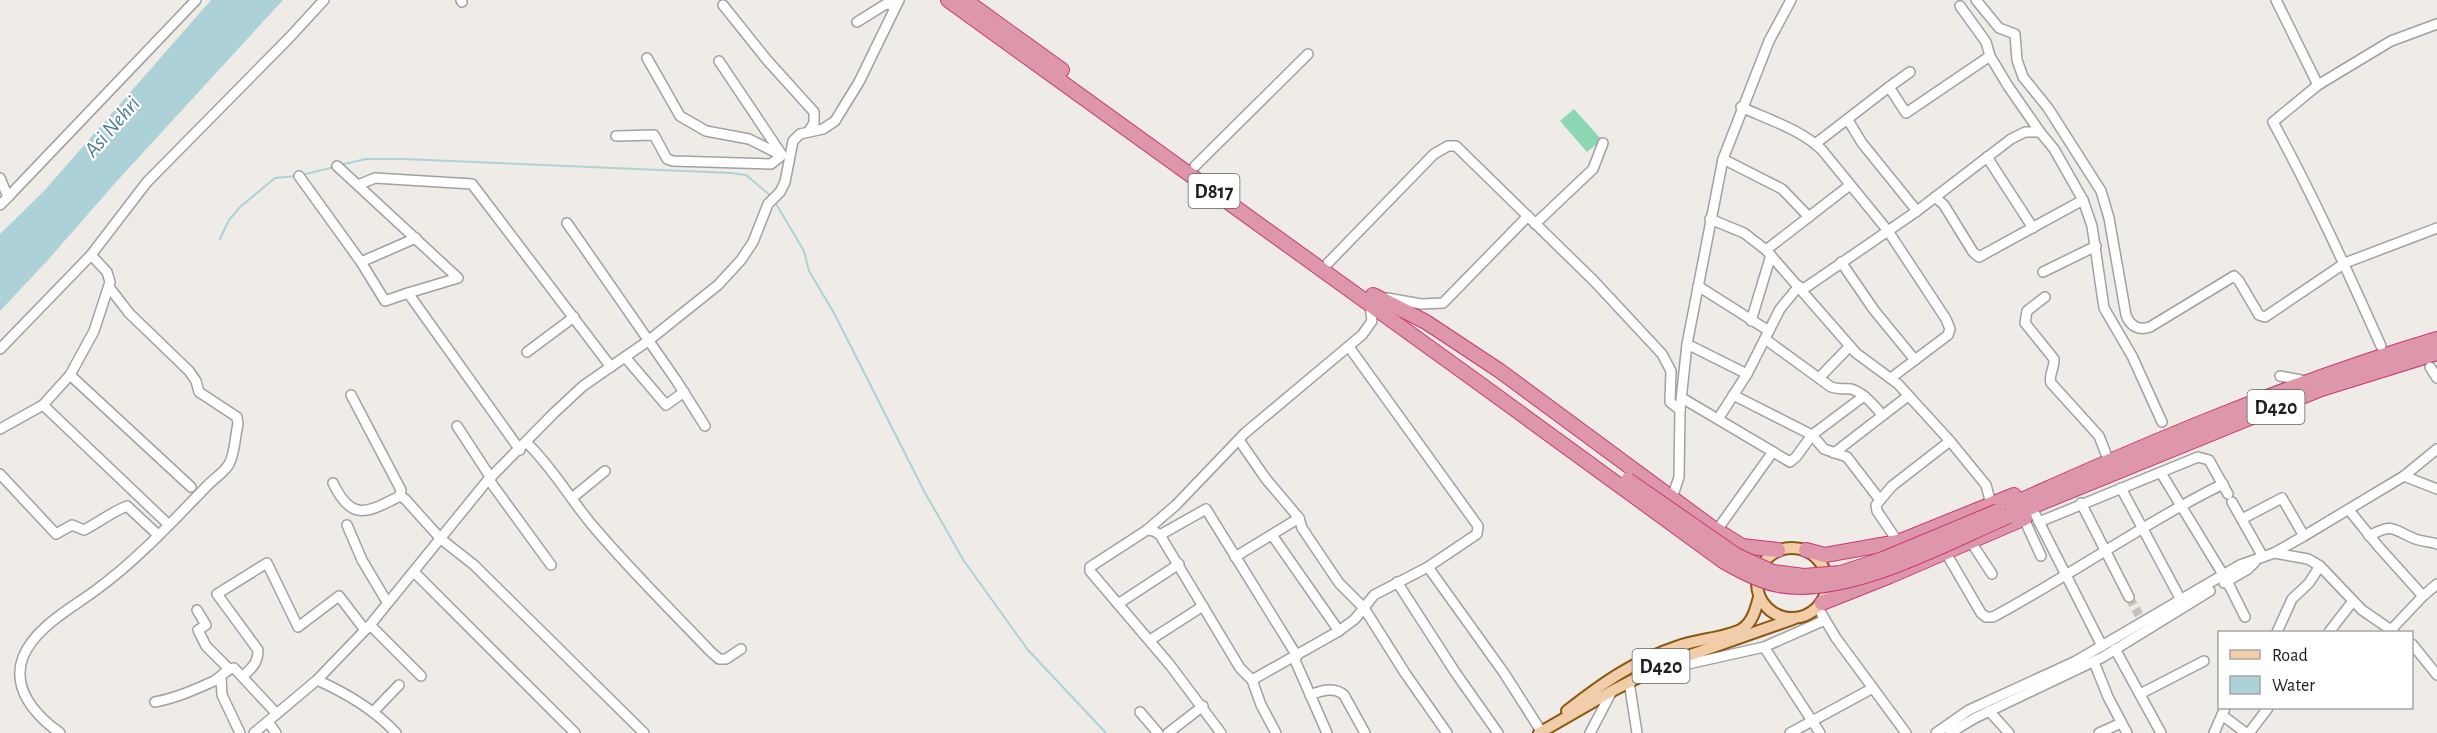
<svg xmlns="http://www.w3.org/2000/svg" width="2437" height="733" font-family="'Alegreya Sans',sans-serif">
	<rect width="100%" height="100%" fill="#efece7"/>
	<polygon fill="#8dd6b4" points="1574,109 1602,140 1587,152 1560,121"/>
	<polygon fill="#acd2d8" points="211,0 283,0 116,182 47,261 0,311 0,234 44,191"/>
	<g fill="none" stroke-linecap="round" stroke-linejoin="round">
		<g stroke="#acd2d8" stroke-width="2">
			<polyline points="340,165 366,159 403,159 731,173 746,175 772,197"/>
			<polyline points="302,175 334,167"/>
			<polyline points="775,202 804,251 809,271 834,313 924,491 964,561 1028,650 1106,733"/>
			<polyline points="220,239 229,220 240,207 275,178 297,176"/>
		</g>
		<polyline stroke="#c6c3bf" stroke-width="9" stroke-dasharray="9 4.5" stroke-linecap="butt" points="2129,597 2139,615"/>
		<g stroke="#a1a1a1" stroke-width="12">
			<g id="minor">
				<polyline points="461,0 462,2"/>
				<path d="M1976 0 1999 28 2015 34 2017 60 2023 77 2048 108 2101 191 2109 218 2126 315C2130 326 2138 331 2150 327L2234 276 2239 281 2259 315 2265 317 2345 263 2437 228"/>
				<polyline points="2276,0 2318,85"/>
				<polyline points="723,5 767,60 814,112 814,123 809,131"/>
				<polyline points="1960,6 1986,42 1990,56 2008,86 2040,132"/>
				<polyline points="857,22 886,4 896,5"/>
				<polyline points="647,58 680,116 706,131 749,139 781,155"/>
				<polyline points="1889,87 1910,72"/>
				<path d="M1741 107C1767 119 1802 130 1822 150L1888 231 1946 319 1950 329 1948 335 1891 378"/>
				<polyline points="1848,120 1862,143 1917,211"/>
				<polyline points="616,136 654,135 667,159 673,161 771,164 782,155 719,61"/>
				<polyline points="1815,144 1889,87 1906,113 1990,56"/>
				<polyline points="1987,157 2033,228"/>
				<polyline points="1723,159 1782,189 1809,217"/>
				<polyline points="337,166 458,278 408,293 520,450"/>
				<polyline points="1195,166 1308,54"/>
				<polyline points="299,176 361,262 416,238"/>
				<polyline points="0,178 8,197 0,205"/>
				<polyline points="358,185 375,178 472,184 611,367"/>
				<polyline points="8,197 196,0"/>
				<polyline points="1935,197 1944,205 1973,252 1979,257 2083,200"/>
				<polyline points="1710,219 1744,233 1766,250 1856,353 1898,384 1950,441 1986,485 1991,504"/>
				<polyline points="567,223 676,380 705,426"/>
				<polyline points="1535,224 1593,169 1603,143"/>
				<polyline points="1766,250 1850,185"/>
				<polyline points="91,255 147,182 290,37 324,0"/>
				<polyline points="361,262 385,301 408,293"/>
				<polyline points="1841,262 1874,310 1915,360"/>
				<polyline points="1328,263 1434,154 1448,146 1456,146 1594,281 1662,354 1671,371 1670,402 1680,410"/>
				<polyline points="2043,272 2096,246"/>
				<polyline points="1698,286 1769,331"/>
				<polyline points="1802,290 1917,211 2011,139 2025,132 2040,132 2054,149 2083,200 2092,226 2104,308 2132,356 2162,422"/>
				<path d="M2045 297 2027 311 2025 323 2054 359C2055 368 2048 375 2051 383L2099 436 2106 454"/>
				<polyline points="1387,298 1421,304 1443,303 1528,216"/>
				<polyline points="1751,321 1771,255"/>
				<path d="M1765 339 1831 387C1839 390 1844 388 1851 389 1863 392 1875 406 1882 415"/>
				<polyline points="1687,344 1747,374"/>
				<path d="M2381 346C2347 270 2313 195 2273 122L2318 85 2391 41 2437 24"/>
				<polyline points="1349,347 1478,526 1477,534 1428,567"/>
				<polyline points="0,349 91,255 107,272 110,282 94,331 70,375 191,487"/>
				<polyline points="527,352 574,317"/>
				<polyline points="625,357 666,405 684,392"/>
				<polyline points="2430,367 2437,378"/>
				<polyline points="2280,376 2306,381"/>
				<polyline points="1819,378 1850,346"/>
				<polyline points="351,395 401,490 400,496"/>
				<polyline points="1733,395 1812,435 1824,449 1847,457 1880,500"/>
				<polyline points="1682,398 1790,462 1796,457 1812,435 1864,396"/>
				<polyline points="43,405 169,525"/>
				<polyline points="1718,419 1747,374 1780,309 1799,286"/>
				<polyline points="457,426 491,478"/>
				<polyline points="0,429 43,405 70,375"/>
				<polyline points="1239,440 1266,479 1299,518"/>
				<path d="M527 443C553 468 570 499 593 526 630 570 671 610 710 651L719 659H726L741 649"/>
				<polyline points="1834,453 1908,396"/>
				<polyline points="2161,473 2227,581 2245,617"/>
				<path d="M0 474 56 534 72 525 84 530C99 522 112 512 127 506L158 535"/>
				<polyline points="2404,476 2437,489"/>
				<polyline points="489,480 551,565"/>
				<path d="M333 483C352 523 368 512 400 496L405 499 441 539 474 565 644 733"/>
				<polyline points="2121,488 2181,600"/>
				<polyline points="572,498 605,471"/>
				<polyline points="1672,498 1679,477 1680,410 1687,344 1723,159 1769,41 1791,0"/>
				<polyline points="2232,502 2263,557"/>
				<polyline points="2081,503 2129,597"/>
				<polyline points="2349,510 2378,546 2423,596"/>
				<polyline points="2035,514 2102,646"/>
				<polyline points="2024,519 2041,556"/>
				<polyline points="2242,519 2282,498 2304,536"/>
				<polyline points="2039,522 2198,457 2209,460 2228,494"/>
				<polyline points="347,525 362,560 387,602"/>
				<polyline points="1147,530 1176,505 1245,433 1362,335 1372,321 1370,305"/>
				<polyline points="1717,530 1772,453"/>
				<polyline points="1160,535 1206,509 1297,656"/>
				<polyline points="1272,535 1339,631"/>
				<path d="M2369 536C2393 523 2392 529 2413 538 2421 542 2429 541 2437 544"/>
				<polyline points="1898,542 1877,511 1876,505 1892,486 1950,441"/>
				<polyline points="1971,542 1992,574"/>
				<path d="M1946 553 1981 613 1986 617H1993C2071 575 2144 523 2223 484"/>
				<polyline points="2274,553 2308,559 2320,566 2362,610 2394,632"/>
				<polyline points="1235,557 1299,518 1302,528 1339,583 1364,608 1405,673 1447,733"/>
				<polyline points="414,572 575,733"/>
				<polyline points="1397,582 1455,672 1498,733"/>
				<polyline points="2224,583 2248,569 2255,562"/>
				<polyline points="1118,604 1179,564"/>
				<polyline points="1818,608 1836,638 1906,733"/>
				<polyline points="197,610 206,625 198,630 206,646 229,669"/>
				<polyline points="370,625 421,676"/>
				<polyline points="2277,632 2292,599 2309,583 2320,566"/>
				<polyline points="2329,632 2353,601"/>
				<polyline points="2389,632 2423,596 2437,584"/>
				<polyline points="1150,640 1203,606"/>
				<polyline points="2412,644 2437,675"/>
				<polyline points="1764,647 1820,733"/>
				<polyline points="2115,649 2161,733"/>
				<polyline points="1294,658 1327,733"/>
				<polyline points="2094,662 2108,697 2127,733"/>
				<polyline points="1688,664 1764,647 1825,620"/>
				<path d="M243 676C252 668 258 663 258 650L217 594 267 563 298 627 339 596 365 630"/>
				<polyline points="221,677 222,695 240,733"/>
				<polyline points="317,680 370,625 487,481 554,413 583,386 648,341 718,285 741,260 753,242 768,204 780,192 785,182 793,141 800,134 823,129 835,121 859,82 899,0"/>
				<polyline points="1252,680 1339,631 1355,619 1374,595 1428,567 1504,673 1541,731"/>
				<polyline points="1629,682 1637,733"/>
				<polyline points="2140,694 2204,661"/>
				<path d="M1310 695C1321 691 1334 686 1344 695L1365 733"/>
				<path d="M155 702C176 698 194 690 214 681 221 677 226 669 234 668L276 713"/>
				<polyline points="1989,711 2009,733"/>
				<polyline points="373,712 399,685"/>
				<polyline points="1140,712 1158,733"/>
				<polyline points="2222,715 2246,733"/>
				<polyline points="268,722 276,733"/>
				<path d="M60 733C36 716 11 689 23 657 35 627 72 608 96 590 136 561 172 522 206 487 213 479 224 473 229 464 235 454 235 436 238 424L237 417 199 392 196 381 189 371 129 313 109 287"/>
				<path d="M254 733 317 680C346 693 374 709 396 733"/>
				<polyline points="1168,733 1203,706"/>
				<polyline points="1221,733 1170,665 1090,571 1090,567 1147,530 1154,531 1160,535 1240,668 1252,680 1261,705 1276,733"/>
				<polyline points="1590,733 1612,691"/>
				<polyline points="1790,733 1873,688"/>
				<polyline points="1936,733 1969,710 2076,661 2240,565 2274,553 2304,536 2404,476 2437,449"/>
				<polyline points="1950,733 1975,718 2103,657 2210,591"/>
				<polyline points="2099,733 2121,723"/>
				<polyline points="2214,733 2225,708"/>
				<polyline points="2249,733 2268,708"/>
			</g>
		</g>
		<g stroke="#8b5810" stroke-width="14">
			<g id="major">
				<circle cx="1792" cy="583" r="35"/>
				<path d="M1567 711C1604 682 1634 661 1679 646 1697 639 1726 638 1742 629 1753 622 1756 608 1759 597"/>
				<polyline points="1539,733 1612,691 1662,665 1793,619"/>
			</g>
		</g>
		<g stroke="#c93876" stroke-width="16">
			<g id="highway">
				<polyline points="948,0 1476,381"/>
				<polyline points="965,0 1062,70"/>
				<polyline points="1373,295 1426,322 1500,371 1710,526 1742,546 1778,550"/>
				<path d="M2006 507C2146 444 2289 383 2437 339"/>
				<polyline points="2009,516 2321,389 2437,353"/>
				<polyline points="1806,550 1825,555 1898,542 2014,495"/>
				<polyline points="1822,603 1890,576 2025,518"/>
			</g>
		</g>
		<use href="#minor" stroke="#fff" stroke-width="9"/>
		<use href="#major" stroke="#f2cda9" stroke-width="10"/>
		<use href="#highway" stroke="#de97aa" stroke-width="14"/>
		<g stroke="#c93876" stroke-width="16" stroke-linecap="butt">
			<g id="highway-bridge">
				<path d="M1476 381 1723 561C1740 571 1759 581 1778 585 1848 598 1946 543 2009 516"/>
				<polyline points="1628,480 1736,555 1773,572 1804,576 1841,573 1883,559 1998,511"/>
			</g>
		</g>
		<use href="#highway-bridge" stroke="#de97aa" stroke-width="14"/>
	</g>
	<g text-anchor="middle" stroke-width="4.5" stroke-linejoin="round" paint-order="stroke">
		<g fill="#fff" stroke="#636363" stroke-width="1.5">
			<rect x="1188.5" y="174" width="51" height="34" rx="4.5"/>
			<rect x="2247.5" y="390" width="57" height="34" rx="4.5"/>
			<rect x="1632.5" y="649" width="57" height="34" rx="4.5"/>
		</g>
		<g font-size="20" font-weight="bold" fill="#202020">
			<text x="1214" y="198">D817</text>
			<text x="2276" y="414">D420</text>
			<text x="1661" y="673">D420</text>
		</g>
		<g font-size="22" font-style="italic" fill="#4e7897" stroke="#fff">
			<text transform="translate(111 126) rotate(-49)" y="8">Asi Nehri</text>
		</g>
	</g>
	<rect x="2218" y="631" width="195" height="78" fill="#ffffff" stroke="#a6a6a6" stroke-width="1.5"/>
	<rect x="2230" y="650" width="30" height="9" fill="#f2cda9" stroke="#a6a6a6" stroke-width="1.5"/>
	<text x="2272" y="661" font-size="18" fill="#202020">Road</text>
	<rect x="2230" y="676" width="30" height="18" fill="#acd2d8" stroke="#a6a6a6" stroke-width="1.5"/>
	<text x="2272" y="691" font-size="18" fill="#202020">Water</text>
</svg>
